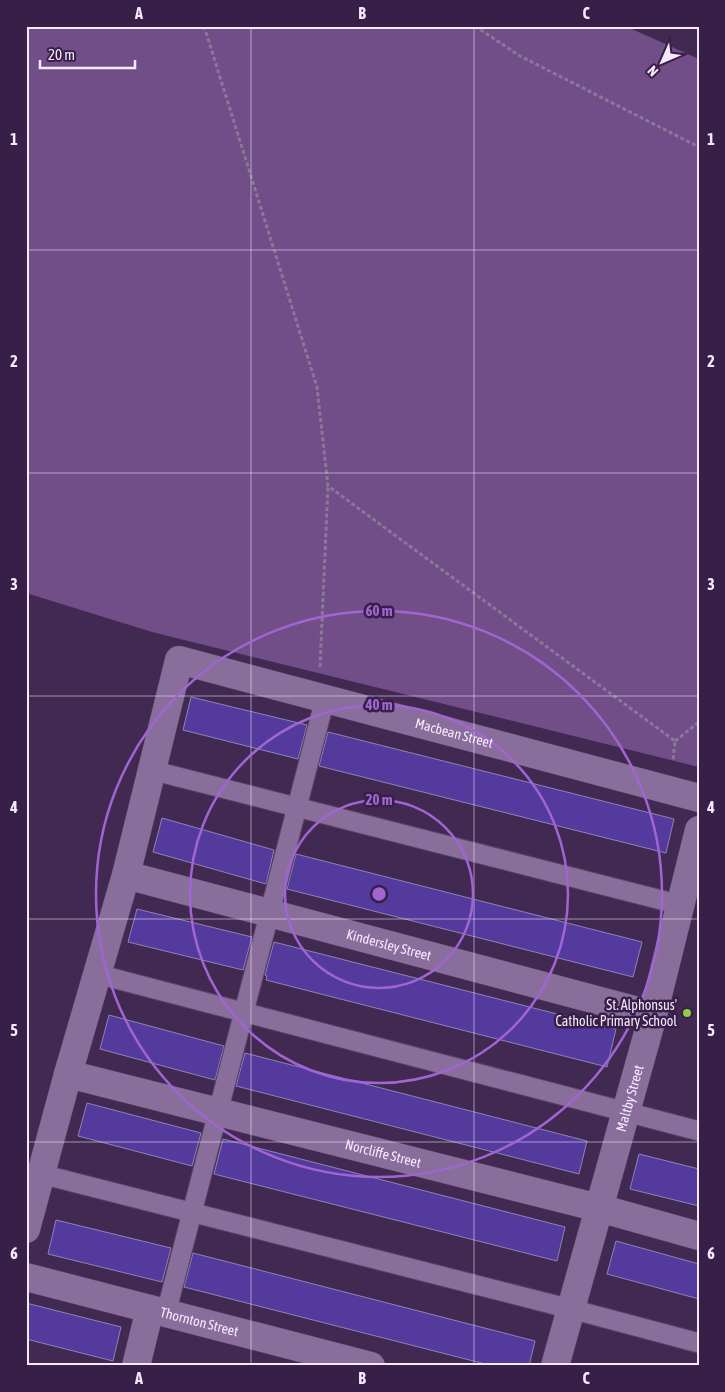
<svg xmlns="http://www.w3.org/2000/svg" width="725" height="1392" font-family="'Asap Condensed',sans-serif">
	<rect width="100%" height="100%" fill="#422952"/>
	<polygon fill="#714e87" points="26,26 625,26 699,59 699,767 152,632 26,593"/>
	<g fill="#553a9d" stroke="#8c84b6">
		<polygon points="191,697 307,725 298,759 183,730"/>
		<polygon points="328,732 674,819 666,853 319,766"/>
		<polygon points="162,818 274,850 266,884 153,852"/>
		<polygon points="296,854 642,942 633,977 287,889"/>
		<polygon points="137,909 252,937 243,970 128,942"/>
		<polygon points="274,942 616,1029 607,1067 266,980 267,976 265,975"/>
		<polygon points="109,1015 224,1046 215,1080 100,1049"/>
		<polygon points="245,1053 587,1141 579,1174 236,1086"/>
		<polygon points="87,1103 201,1133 192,1166 78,1136"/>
		<polygon points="223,1139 565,1227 557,1261 214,1174"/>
		<polygon points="639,1154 699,1169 699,1206 630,1189"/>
		<polygon points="56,1220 171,1248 162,1282 48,1254"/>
		<polygon points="616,1241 699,1264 699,1299 607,1274"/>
		<polygon points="193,1253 535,1341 529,1366 493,1366 184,1287"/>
		<polygon points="26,1303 121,1327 113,1361 26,1339"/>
	</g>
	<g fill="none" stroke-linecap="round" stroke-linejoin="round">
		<g stroke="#594466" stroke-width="21">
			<g id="lane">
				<polyline points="151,770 681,905"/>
				<polyline points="97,974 699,1131"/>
				<polyline points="41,1174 571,1309 699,1343"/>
				<polyline points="166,1313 325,699"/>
			</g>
		</g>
		<g stroke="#594466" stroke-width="29">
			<g id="street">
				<path id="s1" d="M126 875 653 1015"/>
				<path id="s2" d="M68 1074 599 1208 699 1236"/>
				<path id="s3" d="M26 1229 68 1074 126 875 179 660 699 798"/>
				<path id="s4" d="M26 1277 371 1366"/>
				<polyline points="136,1366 150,1309"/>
				<path id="s5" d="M555 1366 653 1015 699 830"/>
			</g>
		</g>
		<g stroke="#8b7898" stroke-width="3" stroke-dasharray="4 2.5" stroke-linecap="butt">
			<polyline points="204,26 317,387 328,486 675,741 673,760"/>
			<polyline points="475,26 520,56 699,147"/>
			<polyline points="320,667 328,486"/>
			<polyline points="675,741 699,722"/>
		</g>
		<use href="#lane" stroke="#896e9c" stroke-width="19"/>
		<use href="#street" stroke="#896e9c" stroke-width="28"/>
	</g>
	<path fill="none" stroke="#f5e9fd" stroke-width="1" stroke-opacity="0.55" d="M251 26V1366M474 26V1366M26 250H699M26 473H699M26 696H699M26 919H699M26 1142H699"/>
	<g fill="none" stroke="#a065d2" stroke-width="2.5">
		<circle cx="379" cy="894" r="94"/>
		<circle cx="379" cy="894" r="189"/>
		<circle cx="379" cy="894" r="283"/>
	</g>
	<circle fill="#8dce44" stroke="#381f47" stroke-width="2" cx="687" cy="1013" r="5"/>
	<g text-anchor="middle" stroke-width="5" stroke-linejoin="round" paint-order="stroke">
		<g font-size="14" fill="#f5e9fd" stroke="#381f47">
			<text dy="5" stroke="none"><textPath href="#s3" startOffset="874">Macbean Street</textPath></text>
			<text dy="5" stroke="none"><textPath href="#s1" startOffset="272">Kindersley Street</textPath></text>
			<text dy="5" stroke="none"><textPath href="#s5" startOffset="278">Maltby Street</textPath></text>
			<text dy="5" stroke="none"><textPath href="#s2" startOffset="325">Norcliffe Street</textPath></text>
			<text dy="5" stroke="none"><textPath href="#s4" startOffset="179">Thornton Street</textPath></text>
		</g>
		<g font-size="14" fill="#f5e9fd" stroke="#381f47" text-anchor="end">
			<text x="677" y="1010">St. Alphonsus'<tspan x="677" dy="16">Catholic Primary School</tspan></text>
		</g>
	</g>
	<circle cx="379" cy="894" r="8" fill="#a065d2" stroke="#381f47" stroke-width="2.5"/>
	<g font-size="15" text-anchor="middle" font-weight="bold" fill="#a065d2" stroke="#381f47" stroke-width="5" stroke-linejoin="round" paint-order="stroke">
		<text x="379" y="616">60 m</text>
		<text x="379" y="710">40 m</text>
		<text x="379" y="805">20 m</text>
	</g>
	<rect width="725" height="1392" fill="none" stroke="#381f47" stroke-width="55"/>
	<g transform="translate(662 62) rotate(225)" stroke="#381f47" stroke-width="4" paint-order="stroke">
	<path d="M0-4L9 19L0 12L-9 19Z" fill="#f5e9fd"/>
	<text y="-8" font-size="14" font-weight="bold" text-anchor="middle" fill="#f5e9fd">N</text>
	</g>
	<path d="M40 60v8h95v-8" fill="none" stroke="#f5e9fd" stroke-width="2.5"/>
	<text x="48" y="60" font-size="15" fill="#f5e9fd" stroke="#381f47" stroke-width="4" paint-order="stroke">20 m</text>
	<rect x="28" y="28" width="670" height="1336" fill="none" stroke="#f5e9fd" stroke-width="2"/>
	<g font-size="16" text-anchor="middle" font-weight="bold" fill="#f5e9fd">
		<text x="139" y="19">A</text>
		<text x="362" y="19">B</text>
		<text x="586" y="19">C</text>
		<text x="14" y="145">1</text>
		<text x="711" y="145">1</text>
		<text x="14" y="367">2</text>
		<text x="711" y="367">2</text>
		<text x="14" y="590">3</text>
		<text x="711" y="590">3</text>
		<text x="14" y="813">4</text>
		<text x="711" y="813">4</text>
		<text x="14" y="1036">5</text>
		<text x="711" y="1036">5</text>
		<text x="14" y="1259">6</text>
		<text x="711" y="1259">6</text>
		<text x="139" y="1384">A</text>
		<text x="362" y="1384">B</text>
		<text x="586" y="1384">C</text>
	</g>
</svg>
